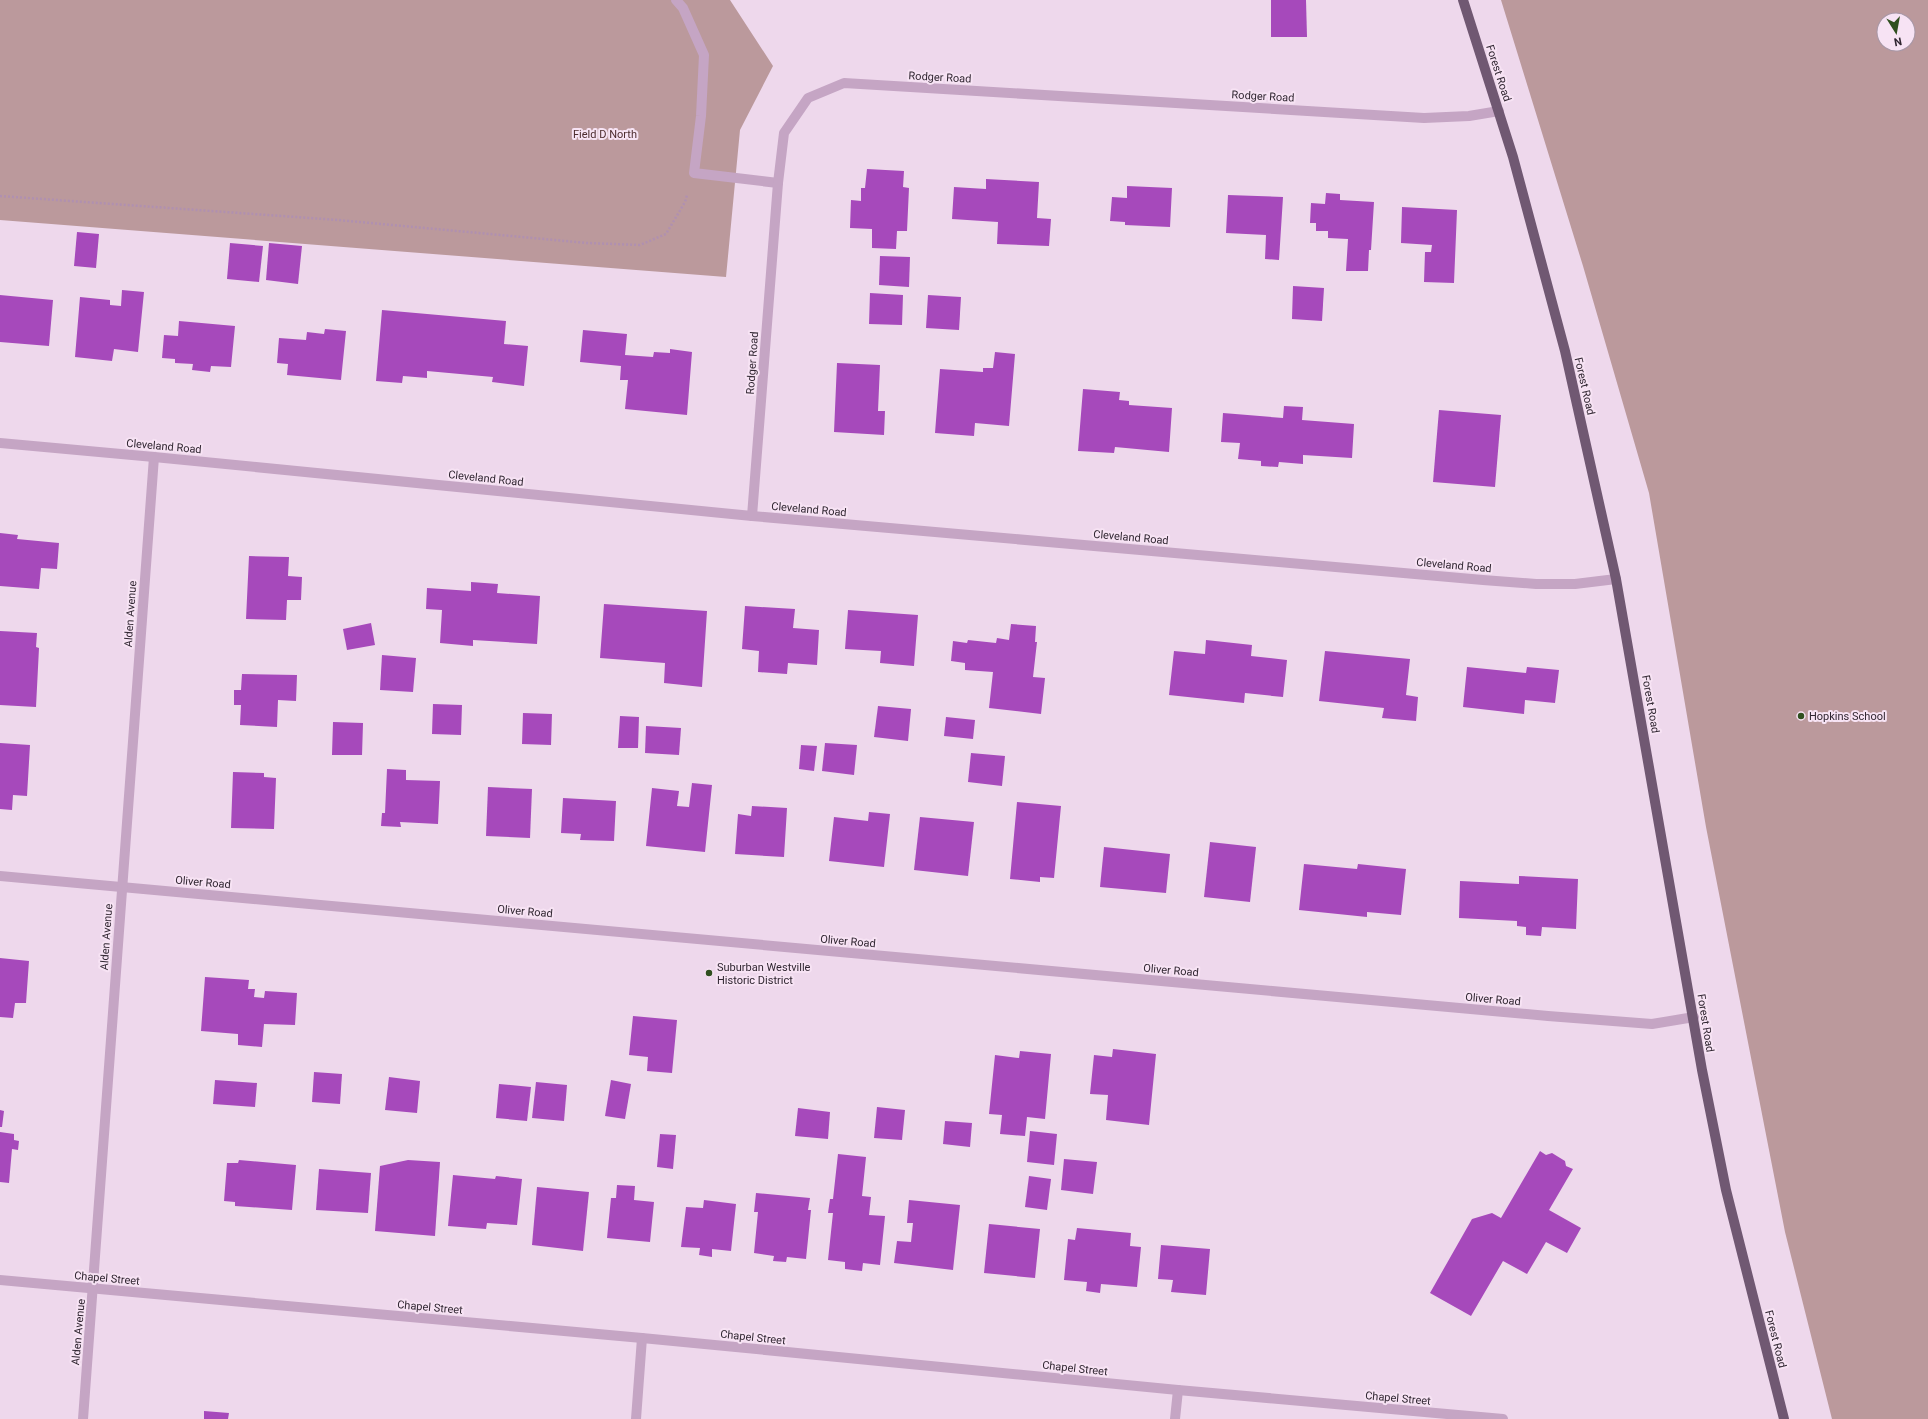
<svg xmlns="http://www.w3.org/2000/svg" width="1928" height="1419" font-family="Roboto,sans-serif">
	<rect width="100%" height="100%" fill="#eed8ec"/>
	<g fill="#bb999c" fill-rule="evenodd">
		<polygon points="0,0 730,0 773,66 740,130 726,277 0,220"/>
		<path d="M1501 0H1928V1419H1832L1785 1232 1706 827 1649 493 1583 266ZM1884 20H1908V44H1884Z"/>
	</g>
	<g fill="#a649bb">
		<polygon points="1271,0 1306,0 1307,37 1271,37"/>
		<polygon points="867,169 904,171 903,187 909,188 907,231 897,231 896,249 872,248 872,229 850,228 851,200 861,201 861,188 865,188"/>
		<polygon points="986,179 1039,182 1037,218 1051,219 1049,246 997,244 998,222 952,219 954,187 986,189"/>
		<polygon points="1127,186 1172,188 1170,227 1125,225 1125,222 1110,221 1112,197 1127,198"/>
		<polygon points="1326,193 1340,194 1340,200 1374,202 1371,250 1369,250 1368,271 1346,271 1348,239 1328,238 1328,231 1316,231 1316,223 1310,223 1311,203 1325,204"/>
		<polygon points="1228,195 1283,197 1279,260 1265,259 1266,235 1226,233"/>
		<polygon points="1402,207 1457,210 1454,283 1424,282 1425,252 1431,252 1432,245 1401,243"/>
		<polygon points="77,232 99,234 96,268 74,266"/>
		<polygon points="230,243 263,246 259,282 227,279"/>
		<polygon points="269,243 302,246 298,284 266,280"/>
		<polygon points="880,256 910,257 909,287 879,285"/>
		<polygon points="1293,286 1324,288 1322,321 1292,319"/>
		<polygon points="122,290 144,292 138,352 114,349 112,361 75,357 80,297 110,300 110,305 121,306"/>
		<polygon points="870,293 903,295 902,325 869,324"/>
		<polygon points="0,295 53,300 49,346 0,342"/>
		<polygon points="928,295 961,297 959,330 926,328"/>
		<polygon points="382,310 506,321 504,344 528,346 524,386 492,382 493,377 427,371 427,378 403,376 402,383 376,381"/>
		<polygon points="179,321 235,326 231,367 211,366 210,372 192,370 193,364 175,363 175,359 162,358 164,335 178,336"/>
		<polygon points="325,329 346,331 341,380 287,375 288,364 277,363 279,338 306,340 307,332 324,334"/>
		<polygon points="583,330 627,334 625,355 653,357 654,352 670,353 670,349 692,352 687,415 625,409 628,380 620,380 621,366 580,362"/>
		<polygon points="995,352 1015,354 1009,426 975,423 974,436 935,433 940,369 983,372 983,368 993,368"/>
		<polygon points="837,363 880,365 878,411 885,411 884,435 834,432"/>
		<polygon points="1083,389 1120,392 1119,400 1129,401 1129,405 1172,408 1169,452 1115,447 1114,453 1078,451"/>
		<polygon points="1284,406 1303,407 1302,420 1354,424 1352,458 1303,455 1303,464 1279,462 1278,467 1261,466 1261,461 1238,459 1240,443 1221,442 1223,413 1283,418"/>
		<polygon points="1439,410 1501,415 1495,487 1433,482"/>
		<polygon points="0,533 18,535 17,539 59,543 57,569 41,568 39,589 0,586"/>
		<polygon points="249,556 289,557 288,576 302,577 301,600 287,600 286,620 246,619"/>
		<polygon points="471,582 498,584 497,593 540,596 537,644 473,640 473,646 440,643 442,610 426,609 427,588 471,591"/>
		<polygon points="604,604 707,611 702,687 664,683 665,663 600,658"/>
		<polygon points="745,606 795,609 793,628 819,630 817,665 788,663 787,674 758,672 759,651 742,649"/>
		<polygon points="848,610 918,615 914,666 880,663 881,651 845,649"/>
		<polygon points="371,623 375,645 347,650 343,629"/>
		<polygon points="1011,624 1036,626 1035,642 1037,642 1033,677 1045,678 1041,714 989,708 993,672 965,670 965,663 951,661 953,641 967,643 968,640 996,643 997,638 1009,640"/>
		<polygon points="0,631 37,633 36,647 39,648 36,707 0,705"/>
		<polygon points="1206,640 1252,645 1251,656 1287,660 1283,697 1245,693 1244,703 1169,695 1174,651 1205,654"/>
		<polygon points="1325,651 1410,659 1406,695 1418,697 1416,721 1382,718 1384,708 1319,701"/>
		<polygon points="382,655 416,658 413,692 380,690"/>
		<polygon points="1467,667 1526,673 1527,667 1559,670 1555,703 1525,700 1524,714 1463,707"/>
		<polygon points="242,674 297,675 296,701 278,700 277,727 240,725 241,705 234,705 234,690 241,690"/>
		<polygon points="433,704 462,705 461,735 432,734"/>
		<polygon points="878,706 911,709 908,741 874,737"/>
		<polygon points="523,713 552,714 551,745 522,744"/>
		<polygon points="620,716 639,717 638,748 618,748"/>
		<polygon points="946,717 975,720 973,739 944,736"/>
		<polygon points="333,722 363,723 362,755 332,755"/>
		<polygon points="646,726 681,728 679,755 645,753"/>
		<polygon points="0,743 30,745 27,796 13,795 12,810 0,809"/>
		<polygon points="825,743 857,745 854,775 822,771"/>
		<polygon points="801,745 817,746 814,771 799,769"/>
		<polygon points="971,753 1005,756 1002,786 968,782"/>
		<polygon points="387,769 406,770 406,780 440,781 438,824 400,822 401,827 381,826 382,813 385,813"/>
		<polygon points="233,772 264,773 264,777 276,778 274,829 231,828"/>
		<polygon points="692,783 712,785 705,852 646,846 652,788 679,791 677,806 689,807"/>
		<polygon points="488,787 532,789 530,838 486,836"/>
		<polygon points="563,798 616,801 614,841 580,840 581,834 561,833"/>
		<polygon points="1017,802 1061,806 1054,878 1040,877 1040,882 1010,879"/>
		<polygon points="752,806 787,808 784,857 735,854 738,814 751,816"/>
		<polygon points="869,812 890,814 884,867 829,861 834,817 868,821"/>
		<polygon points="920,817 974,822 968,876 914,870"/>
		<polygon points="1210,842 1256,847 1250,902 1204,897"/>
		<polygon points="1104,847 1170,854 1166,893 1100,887"/>
		<polygon points="1304,864 1357,869 1358,864 1406,869 1401,915 1367,912 1367,917 1299,910"/>
		<polygon points="1519,876 1578,879 1576,929 1542,927 1541,936 1526,935 1526,927 1517,926 1517,921 1459,918 1460,881 1519,884"/>
		<polygon points="0,958 29,961 26,1003 15,1003 13,1018 0,1017"/>
		<polygon points="205,977 249,980 248,989 255,989 254,997 264,998 265,991 297,993 295,1025 264,1024 262,1047 238,1045 238,1034 201,1031"/>
		<polygon points="633,1016 677,1020 672,1073 647,1071 648,1057 629,1055"/>
		<polygon points="1113,1049 1156,1054 1149,1125 1106,1120 1108,1095 1090,1094 1094,1055 1112,1057"/>
		<polygon points="1020,1051 1051,1054 1045,1119 1027,1117 1025,1136 1000,1134 1002,1115 989,1114 995,1055 1019,1058"/>
		<polygon points="314,1072 342,1074 340,1104 312,1102"/>
		<polygon points="389,1077 420,1081 417,1113 385,1110"/>
		<polygon points="215,1080 257,1083 255,1107 213,1104"/>
		<polygon points="611,1080 631,1084 625,1119 605,1116"/>
		<polygon points="536,1082 567,1085 564,1121 532,1118"/>
		<polygon points="499,1084 531,1087 527,1121 496,1118"/>
		<polygon points="877,1107 905,1110 902,1140 874,1138"/>
		<polygon points="798,1108 830,1112 828,1139 795,1136"/>
		<polygon points="0,1110 4,1111 2,1127 0,1127"/>
		<polygon points="945,1121 972,1123 970,1147 943,1144"/>
		<polygon points="1030,1131 1057,1134 1054,1165 1027,1162"/>
		<polygon points="0,1132 14,1134 14,1140 19,1141 18,1150 12,1149 9,1183 0,1182"/>
		<polygon points="660,1134 676,1135 673,1169 657,1167"/>
		<polygon points="1540,1151 1546,1155 1552,1153 1565,1161 1566,1166 1573,1169 1549,1210 1581,1228 1567,1253 1546,1242 1527,1274 1503,1261 1471,1316 1430,1293 1472,1219 1492,1213 1501,1218"/>
		<polygon points="838,1154 866,1157 862,1196 871,1197 869,1215 885,1216 880,1265 863,1263 862,1271 845,1269 845,1262 828,1260 833,1213 828,1213 830,1199 833,1199"/>
		<polygon points="1064,1159 1097,1162 1093,1194 1061,1190"/>
		<polygon points="239,1160 296,1165 292,1210 235,1206 235,1202 224,1201 227,1163 238,1163"/>
		<polygon points="408,1160 440,1162 435,1236 375,1231 380,1166"/>
		<polygon points="319,1169 371,1173 368,1213 316,1210"/>
		<polygon points="453,1175 495,1179 496,1176 522,1179 517,1225 487,1223 486,1229 448,1226"/>
		<polygon points="1029,1176 1051,1179 1047,1210 1025,1207"/>
		<polygon points="617,1185 635,1186 634,1200 654,1202 650,1242 607,1238 611,1198 616,1198"/>
		<polygon points="537,1187 589,1192 583,1251 532,1245"/>
		<polygon points="756,1193 810,1198 808,1210 811,1210 806,1259 787,1257 786,1262 773,1261 774,1256 754,1253 758,1212 754,1212"/>
		<polygon points="704,1200 736,1204 731,1251 712,1249 712,1257 699,1255 700,1248 681,1247 686,1207 703,1208"/>
		<polygon points="909,1200 960,1205 953,1270 894,1263 897,1241 911,1242 913,1223 907,1223"/>
		<polygon points="989,1224 1040,1229 1035,1278 984,1273"/>
		<polygon points="1077,1228 1131,1233 1130,1246 1141,1247 1137,1287 1101,1284 1100,1293 1086,1291 1087,1282 1064,1280 1068,1239 1075,1240"/>
		<polygon points="1161,1245 1210,1249 1206,1295 1171,1292 1173,1280 1158,1279"/>
		<polygon points="204,1411 229,1413 228,1419 204,1419"/>
	</g>
	<g fill="none" stroke-linecap="round" stroke-linejoin="round">
		<polyline stroke="#b090b0" stroke-width="2.5" stroke-dasharray="2 2" stroke-linecap="butt" points="0,196 338,220 587,243 640,245 666,234 685,202 687,195"/>
		<g stroke="#c5a5c4" stroke-width="10">
			<polyline points="676,0 683,8 704,55 701,116 694,173 778,183"/>
			<polyline points="0,443 154,457 752,516 1483,580 1536,584 1575,584 1616,579"/>
			<polyline points="752,516 778,183 784,133 808,98 844,83 1424,118 1469,116 1499,111"/>
			<polyline points="0,876 1548,1016 1652,1024 1694,1017"/>
			<polyline points="0,1280 642,1338 1178,1390 1503,1419"/>
			<polyline points="83,1419 154,457"/>
			<polyline points="636,1419 642,1338"/>
			<polyline points="1175,1419 1178,1390"/>
		</g>
		<polyline stroke="#705872" stroke-width="10" points="1463,0 1513,157 1565,351 1616,579 1702,1070 1726,1190 1784,1419"/>
	</g>
	<g fill="#304f1f" stroke="#f7e3f4" stroke-width="1.5">
		<circle cx="1801" cy="716" r="4"/>
		<circle cx="709" cy="973" r="4"/>
	</g>
	<g text-anchor="middle" stroke-width="4" stroke-linejoin="round" paint-order="stroke">
		<g font-size="11" fill="#302631" stroke="#f7e3f4">
			<text transform="translate(1499 73) rotate(72)" y="4">Forest Road</text>
			<text transform="translate(940 77) rotate(3)" y="4">Rodger Road</text>
			<text transform="translate(1263 96) rotate(3)" y="4">Rodger Road</text>
			<text transform="translate(752 363) rotate(-86)" y="4">Rodger Road</text>
			<text transform="translate(1585 386) rotate(77)" y="4">Forest Road</text>
			<text transform="translate(164 446) rotate(5)" y="4">Cleveland Road</text>
			<text transform="translate(486 478) rotate(6)" y="4">Cleveland Road</text>
			<text transform="translate(809 509) rotate(5)" y="4">Cleveland Road</text>
			<text transform="translate(1131 537) rotate(5)" y="4">Cleveland Road</text>
			<text transform="translate(1454 565) rotate(5)" y="4">Cleveland Road</text>
			<text transform="translate(130 614) rotate(-86)" y="4">Alden Avenue</text>
			<text transform="translate(1651 704) rotate(80)" y="4">Forest Road</text>
			<text transform="translate(203 882) rotate(5)" y="4">Oliver Road</text>
			<text transform="translate(525 911) rotate(5)" y="4">Oliver Road</text>
			<text transform="translate(106 937) rotate(-86)" y="4">Alden Avenue</text>
			<text transform="translate(848 941) rotate(5)" y="4">Oliver Road</text>
			<text transform="translate(1171 970) rotate(5)" y="4">Oliver Road</text>
			<text transform="translate(1493 999) rotate(5)" y="4">Oliver Road</text>
			<text transform="translate(1706 1023) rotate(81)" y="4">Forest Road</text>
			<text transform="translate(107 1278) rotate(5)" y="4">Chapel Street</text>
			<text transform="translate(430 1307) rotate(5)" y="4">Chapel Street</text>
			<text transform="translate(78 1332) rotate(-85)" y="4">Alden Avenue</text>
			<text transform="translate(753 1337) rotate(6)" y="4">Chapel Street</text>
			<text transform="translate(1776 1339) rotate(76)" y="4">Forest Road</text>
			<text transform="translate(1075 1368) rotate(6)" y="4">Chapel Street</text>
			<text transform="translate(1398 1398) rotate(5)" y="4">Chapel Street</text>
		</g>
		<g font-size="11" fill="#4d2c2e" stroke="#f7e3f4">
			<text x="605" y="138">Field D North</text>
		</g>
		<g font-size="11" fill="#302631" stroke="#f7e3f4" text-anchor="start">
			<text x="1809" y="720">Hopkins School</text>
			<text x="717" y="971">Suburban Westville<tspan x="717" dy="13">Historic District</tspan></text>
		</g>
	</g>
	<g transform="translate(1896 32) rotate(169)"><circle r="19" fill="#f7e3f4" stroke="#a797a6"/>
	<path d="M0-3L7 15L0 10L-7 15Z" fill="#304f1f"/>
	<text y="-6" font-size="11" font-weight="bold" text-anchor="middle" fill="#302631">N</text>
	</g>
</svg>
